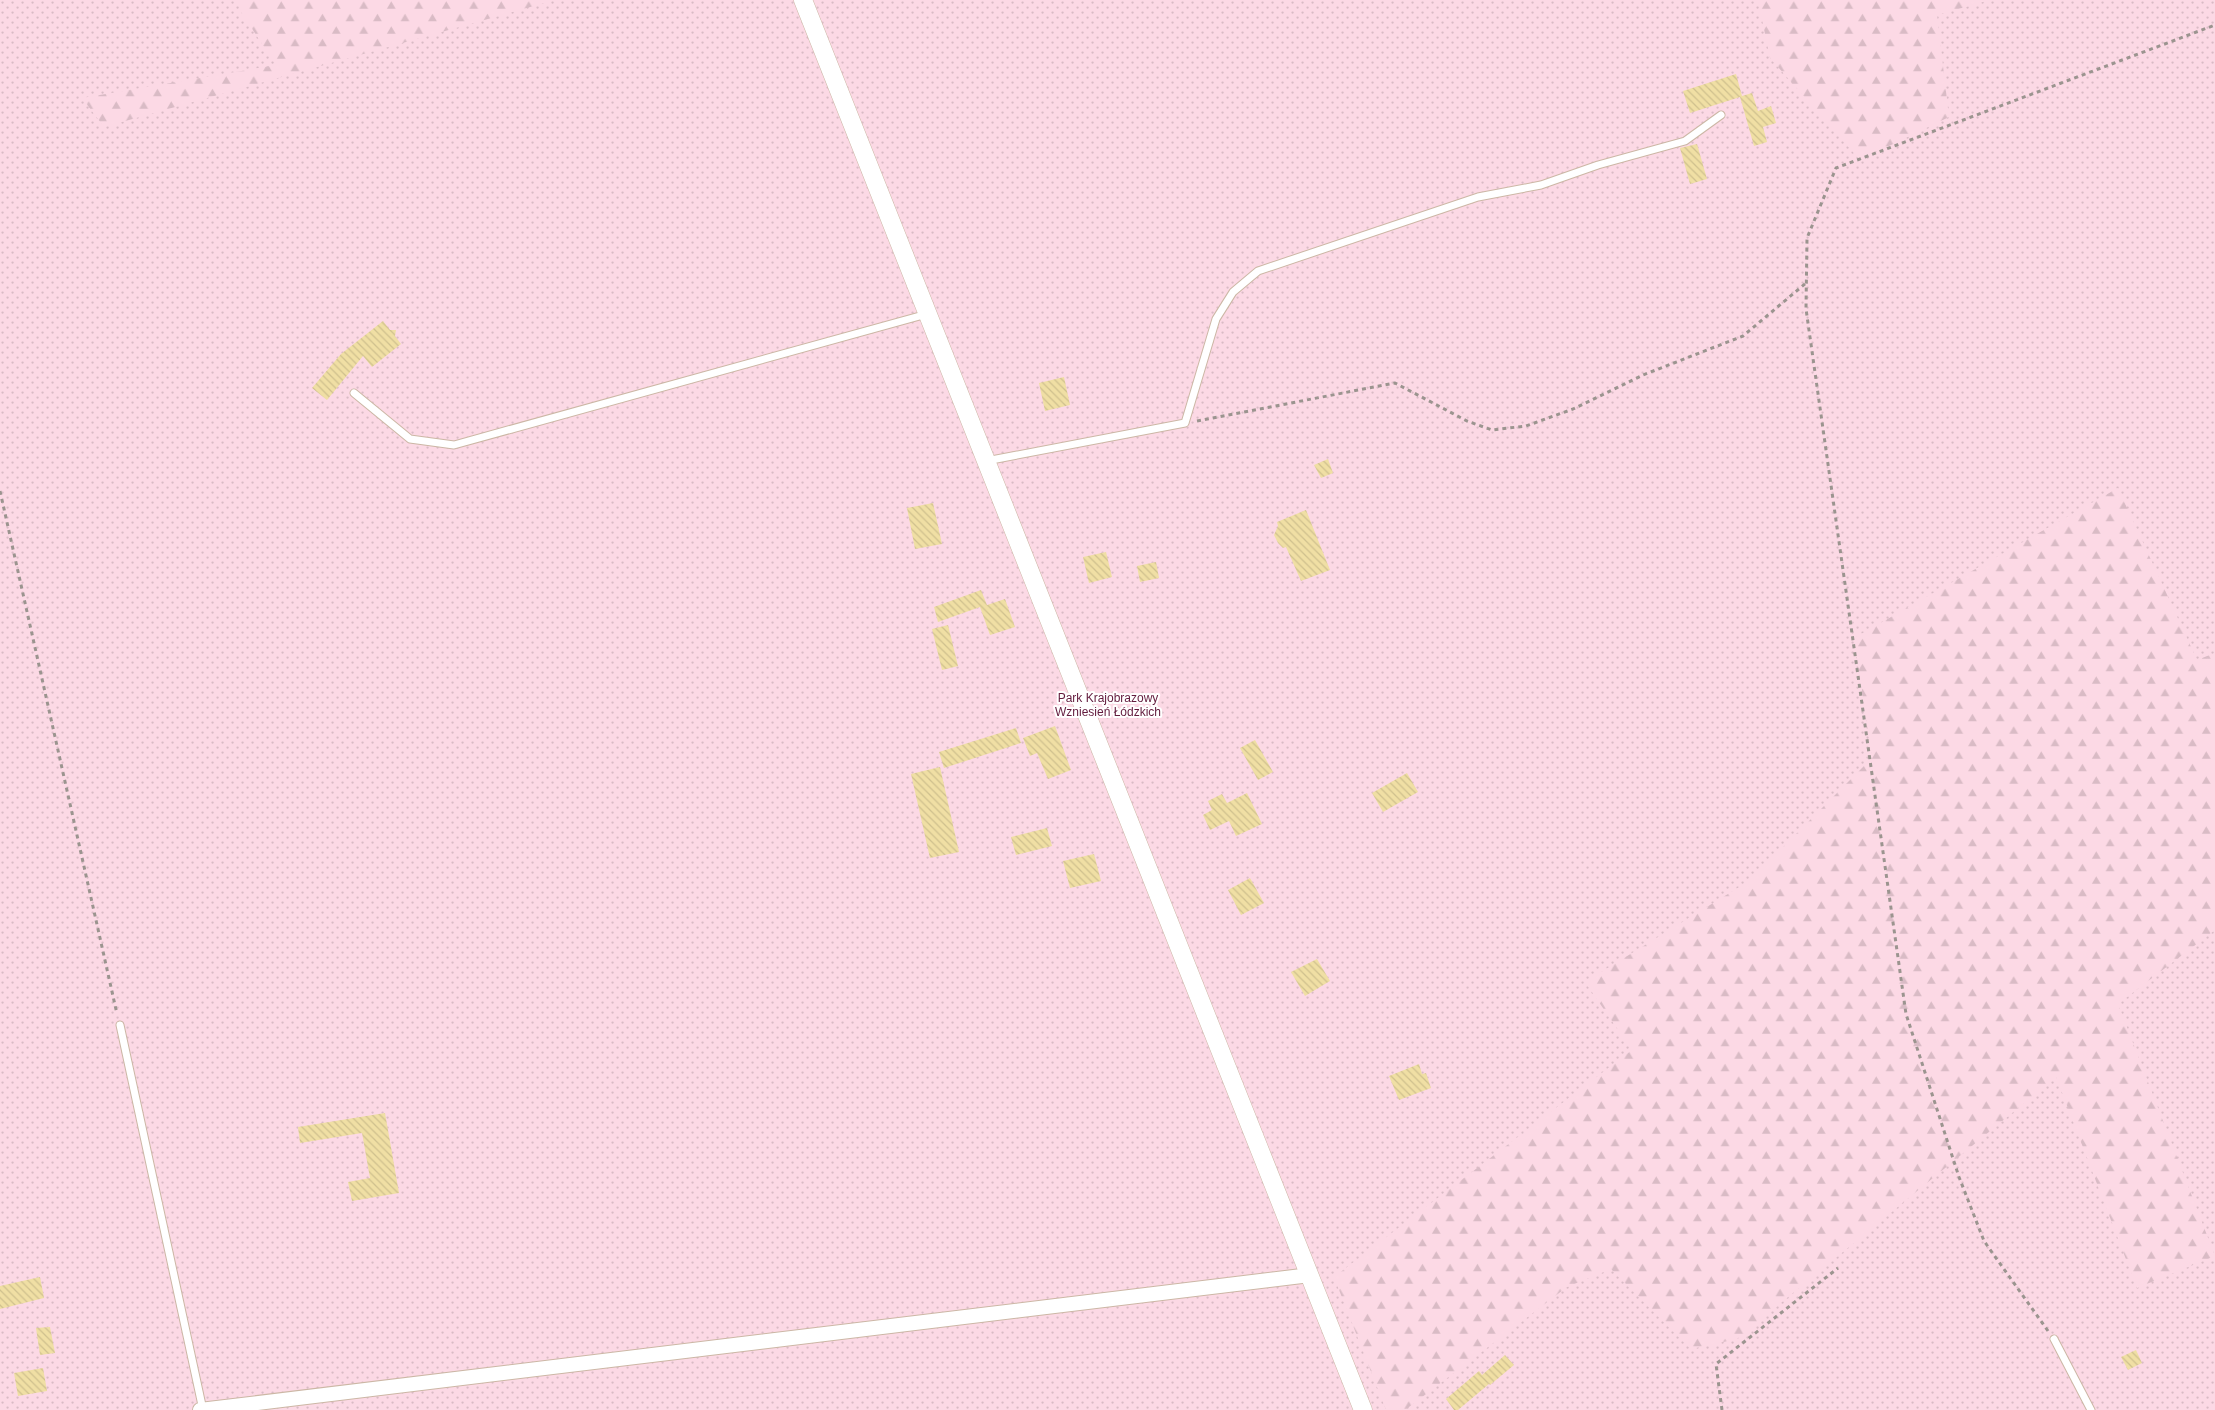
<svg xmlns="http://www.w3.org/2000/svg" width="2215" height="1410" font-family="Helvetica,sans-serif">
	<defs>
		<pattern id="green-dots" width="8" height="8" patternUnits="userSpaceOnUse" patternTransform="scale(1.25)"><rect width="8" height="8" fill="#fcd9e5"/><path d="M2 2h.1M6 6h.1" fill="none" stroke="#d9bbc5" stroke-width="1.8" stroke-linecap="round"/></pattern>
		<pattern id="forest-firs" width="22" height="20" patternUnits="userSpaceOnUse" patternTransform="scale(1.25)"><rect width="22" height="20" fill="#fcd9e5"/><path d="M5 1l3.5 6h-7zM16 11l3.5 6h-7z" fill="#d9bbc5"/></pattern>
		<pattern id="building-back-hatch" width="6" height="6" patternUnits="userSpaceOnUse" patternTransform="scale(1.25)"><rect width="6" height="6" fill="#f0dfa4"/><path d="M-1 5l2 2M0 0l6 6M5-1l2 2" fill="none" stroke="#cfc08e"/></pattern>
	</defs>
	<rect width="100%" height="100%" fill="#fcf7f4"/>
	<rect fill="url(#green-dots)" x="0" y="0" width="2215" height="1410"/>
	<g fill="url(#forest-firs)">
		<polygon points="238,0 555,0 104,127 82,98 276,65 241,12"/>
		<polygon points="1758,0 1990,0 1937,15 1949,117 1860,160 1770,58"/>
		<polygon points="2118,488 2197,660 2215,653 2215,930 2118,1004 2215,1256 2137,1288 2056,1077 1737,1339 1691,1349 1611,1269 1567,1287 1405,1410 1386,1410 1334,1277 1632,1050 1585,982 1749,881 1872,758 1854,638"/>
	</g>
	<g fill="url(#building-back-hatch)">
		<polygon points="1736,74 1742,96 1752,93 1758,111 1771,106 1776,123 1763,127 1767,142 1754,146 1740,97 1690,113 1683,91"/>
		<polygon points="1697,144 1707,179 1690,184 1680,148"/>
		<polygon points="383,321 390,330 396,330 395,336 401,344 372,367 363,356 327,400 312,388 341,354"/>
		<polygon points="1064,377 1070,405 1045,411 1039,383"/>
		<polygon points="1328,459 1333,473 1321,478 1314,465"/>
		<polygon points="933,503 942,544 915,549 907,508"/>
		<polygon points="1306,510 1330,570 1301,581 1286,547 1283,548 1278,543 1274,535 1278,526 1277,522"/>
		<polygon points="1106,552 1112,577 1089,583 1083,557"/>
		<polygon points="1156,562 1159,578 1140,582 1137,566"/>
		<polygon points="981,590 987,605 981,607 1005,599 1015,627 990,635 980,607 938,622 934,607"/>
		<polygon points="948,625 958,666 942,670 932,629"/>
		<polygon points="1055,726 1071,770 1048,779 1037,753 1030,756 1023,738"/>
		<polygon points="1016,728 1021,743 944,768 939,752"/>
		<polygon points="1255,740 1273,772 1258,780 1240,748"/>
		<polygon points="940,767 959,852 930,858 911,774"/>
		<polygon points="1407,773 1418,792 1383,812 1372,793"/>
		<polygon points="1247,793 1262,824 1236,836 1229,821 1210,830 1203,815 1212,810 1208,801 1222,794 1227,803"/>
		<polygon points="1047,828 1052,846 1016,855 1011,837"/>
		<polygon points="1094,854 1101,881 1070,888 1063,861"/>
		<polygon points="1250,878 1264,903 1241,915 1228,890"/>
		<polygon points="1317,959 1330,981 1305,996 1291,972"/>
		<polygon points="1419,1064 1422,1074 1426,1073 1431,1088 1399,1100 1389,1076"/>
		<polygon points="385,1113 399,1193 352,1201 348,1182 370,1178 362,1133 300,1143 298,1127"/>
		<polygon points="40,1277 44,1298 0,1309 0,1286"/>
		<polygon points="50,1327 55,1353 40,1355 36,1328"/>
		<polygon points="2136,1350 2142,1363 2128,1370 2121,1357"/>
		<polygon points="1505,1355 1514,1365 1490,1385 1486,1380 1489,1384 1458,1410 1454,1410 1446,1399 1479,1371 1482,1375"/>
		<polygon points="43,1368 47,1391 18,1396 14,1373"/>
	</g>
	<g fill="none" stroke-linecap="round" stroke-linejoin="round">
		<g stroke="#ccb7a5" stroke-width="9">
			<g id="service">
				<polyline points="354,393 410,439 454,445 927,314"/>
				<polyline points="986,461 1185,423 1216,319 1233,292 1258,271 1478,197 1541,185 1598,165 1685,141 1721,115"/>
				<polyline points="120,1025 203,1410"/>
				<polyline points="2054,1339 2091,1410"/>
			</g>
		</g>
		<g stroke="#ccb7a5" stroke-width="16">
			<polyline id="minor" points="200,1410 1310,1275"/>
		</g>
		<g stroke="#ccb7a5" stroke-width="19">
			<polyline id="tertiary" points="803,0 1363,1410"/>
		</g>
		<g stroke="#9b948f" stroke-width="3" stroke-dasharray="4 4" stroke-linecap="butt">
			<polyline points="1197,421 1395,383 1467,421 1492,430 1526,426 1573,409 1643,375 1743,336 1806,283"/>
			<polyline points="0,491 117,1014"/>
			<polyline points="2048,1331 1984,1241 1959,1177 1906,1014 1806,309 1807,238 1836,168 2215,25"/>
			<polyline points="1722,1410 1716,1364 1838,1268"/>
		</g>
		<use href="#service" stroke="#fff" stroke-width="7"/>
		<use href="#minor" stroke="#fff" stroke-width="14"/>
		<use href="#tertiary" stroke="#fff" stroke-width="18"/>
	</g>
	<g text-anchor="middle" stroke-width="4" stroke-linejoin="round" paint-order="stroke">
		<g font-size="12" fill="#631c3e" stroke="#fff">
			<text x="1108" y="702">Park Krajobrazowy<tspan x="1108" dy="14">Wzniesień Łódzkich</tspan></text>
		</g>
	</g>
</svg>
